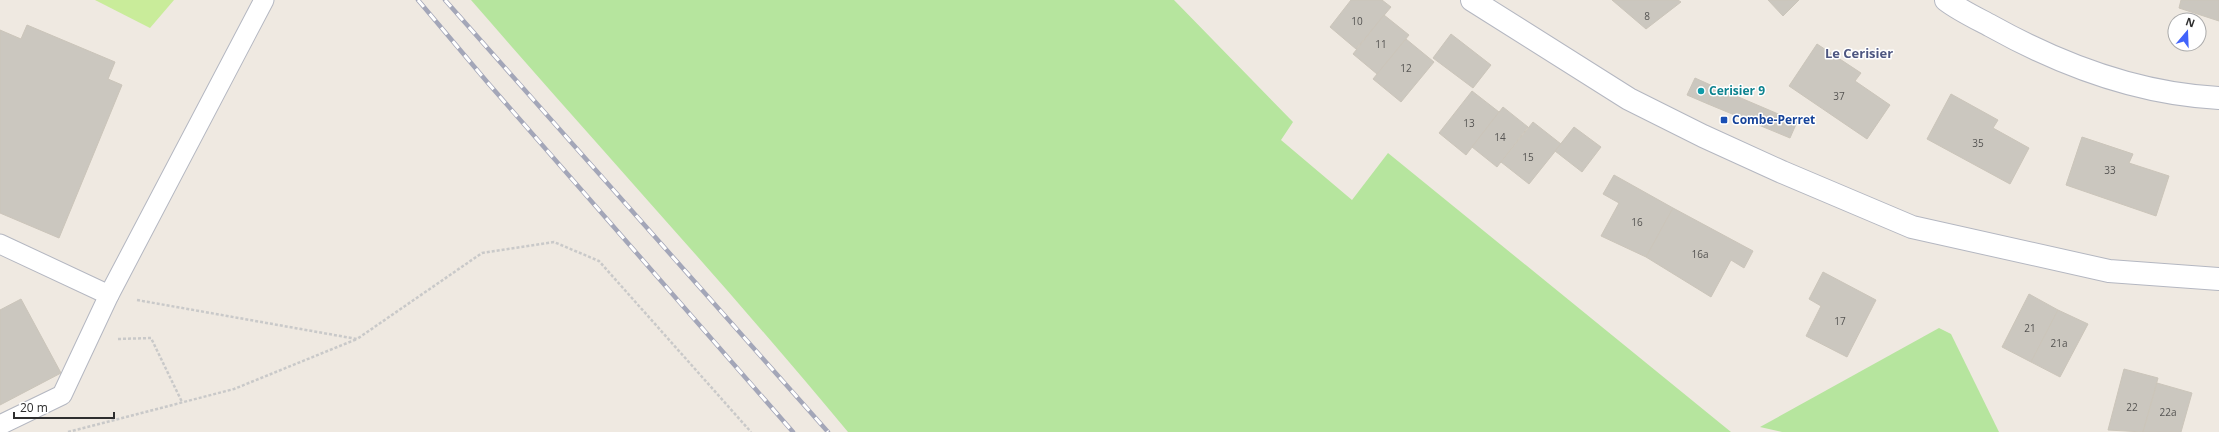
<svg xmlns="http://www.w3.org/2000/svg" width="2219" height="432" font-family="'Open Sans',sans-serif">
	<rect width="100%" height="100%" fill="#efe9e1"/>
	<g fill="#b6e59e">
		<path d="M471 0H1174L1293 122 1281 140 1352 200 1388 153 1731 432H848C726 285 596 144 471 0Z"/>
		<polygon points="1939,328 1951,334 1999,432 1782,432 1760,427"/>
	</g>
	<polygon fill="#c9ec9a" points="95,0 174,0 150,28"/>
	<g fill="#cbc7bf" stroke="#cbc5ba">
		<polygon points="1351,0 1382,0 1391,7 1356,49 1330,27"/>
		<polygon points="1612,0 1678,0 1681,2 1646,29"/>
		<polygon points="1768,0 1799,0 1783,16"/>
		<polygon points="2181,0 2219,0 2219,21 2179,8"/>
		<polygon points="1384,15 1409,35 1377,74 1353,54"/>
		<polygon points="27,25 115,62 108,79 122,85 59,238 0,213 0,30 21,39"/>
		<polygon points="1451,34 1491,65 1473,88 1433,58"/>
		<polygon points="1406,39 1434,62 1401,102 1373,79"/>
		<polygon points="1817,44 1861,73 1855,81 1890,105 1867,139 1789,86"/>
		<polygon points="1695,78 1715,87 1708,104 1687,95"/>
		<polygon points="1715,87 1797,122 1790,138 1708,104"/>
		<polygon points="1472,91 1499,112 1466,155 1439,133"/>
		<polygon points="1951,94 1998,120 1993,128 2029,148 2010,184 1927,139"/>
		<polygon points="1503,107 1528,127 1497,167 1472,147"/>
		<polygon points="1533,122 1561,144 1529,184 1501,162"/>
		<polygon points="1574,127 1601,147 1582,172 1555,151"/>
		<polygon points="2082,137 2133,154 2129,163 2169,176 2156,216 2066,185"/>
		<polygon points="1614,175 1673,208 1646,257 1601,236 1619,203 1603,194"/>
		<polygon points="1673,208 1753,251 1744,268 1731,260 1711,297 1646,257"/>
		<polygon points="1823,272 1876,300 1847,357 1806,336 1821,306 1809,299"/>
		<polygon points="2029,294 2058,310 2031,362 2002,347"/>
		<polygon points="21,299 61,373 0,405 0,310"/>
		<polygon points="2058,310 2088,324 2060,377 2031,362"/>
		<polygon points="2124,369 2158,378 2143,432 2108,430"/>
		<polygon points="2157,383 2192,393 2181,432 2143,432"/>
	</g>
	<g fill="none" stroke-linecap="round" stroke-linejoin="round">
		<g stroke="#b4b7c1" stroke-width="21">
			<g id="service">
				<polyline points="0,244 109,295"/>
				<polyline points="0,425 62,395 109,295 264,0"/>
			</g>
		</g>
		<g stroke="#b4b7c1" stroke-width="24">
			<g id="minor">
				<polyline points="1472,0 1629,99 1703,136 1782,172 1912,227 2109,271 2219,279"/>
				<path d="M1946 0C1959 10 1976 18 1991 26 2061 65 2138 94 2219 98"/>
			</g>
		</g>
		<g stroke="#c9c9c9" stroke-width="2.5" stroke-dasharray="3 2" stroke-linecap="butt">
			<polyline points="137,300 357,339 482,253 554,242 599,261 751,432"/>
			<polyline points="118,339 151,338 182,402"/>
			<polyline points="68,432 234,389 357,339"/>
		</g>
		<use href="#service" stroke="#fff" stroke-width="19"/>
		<use href="#minor" stroke="#fff" stroke-width="22"/>
		<g stroke="#a3a6b8" stroke-width="4.5">
			<g id="rail">
				<polyline points="418,0 488,83 793,432"/>
				<polyline points="445,0 828,432"/>
			</g>
		</g>
		<use href="#rail" stroke="#fff" stroke-width="3" stroke-dasharray="9" stroke-linecap="butt"/>
	</g>
	<circle fill="#0f9aa8" stroke="#fff" stroke-width="1.5" cx="1701" cy="91" r="4"/>
	<rect fill="#1a4fb4" stroke="#fff" stroke-width="1.5" x="1720" y="116" width="8" height="8" rx="2"/>
	<g text-anchor="middle" stroke-width="3" stroke-linejoin="round" paint-order="stroke">
		<g font-size="10" fill="#555452">
			<text x="1647" y="20">8</text>
			<text x="1357" y="25">10</text>
			<text x="1381" y="48">11</text>
			<text x="1406" y="72">12</text>
			<text x="1839" y="100">37</text>
			<text x="1469" y="127">13</text>
			<text x="1500" y="141">14</text>
			<text x="1978" y="147">35</text>
			<text x="1528" y="161">15</text>
			<text x="2110" y="174">33</text>
			<text x="1637" y="226">16</text>
			<text x="1700" y="258">16a</text>
			<text x="1840" y="325">17</text>
			<text x="2030" y="332">21</text>
			<text x="2059" y="347">21a</text>
			<text x="2132" y="411">22</text>
			<text x="2168" y="416">22a</text>
		</g>
		<g font-size="12" font-weight="bold" fill="#0d838f" stroke="#fff" text-anchor="start">
			<text x="1709" y="95">Cerisier 9</text>
		</g>
		<g font-size="12" font-weight="bold" fill="#164399" stroke="#fff" text-anchor="start">
			<text x="1732" y="124">Combe-Perret</text>
		</g>
		<g font-size="13" font-weight="bold" fill="#4d5680" stroke="#fff">
			<text x="1859" y="58">Le Cerisier</text>
		</g>
	</g>
	<g transform="translate(2187 32) rotate(19)"><circle r="19" fill="#ffffff" stroke="#ababab"/>
	<path d="M0-3L7 15L0 10L-7 15Z" fill="#4264fb"/>
	<text y="-6" font-size="11" font-weight="bold" text-anchor="middle" fill="#2e2e2e">N</text>
	</g>
	<path d="M14 412v6h100v-6" fill="none" stroke="#2e2e2e" stroke-width="2"/>
	<text x="20" y="412" font-size="12" fill="#2e2e2e" stroke="#ffffff" stroke-width="3" paint-order="stroke">20 m</text>
</svg>
